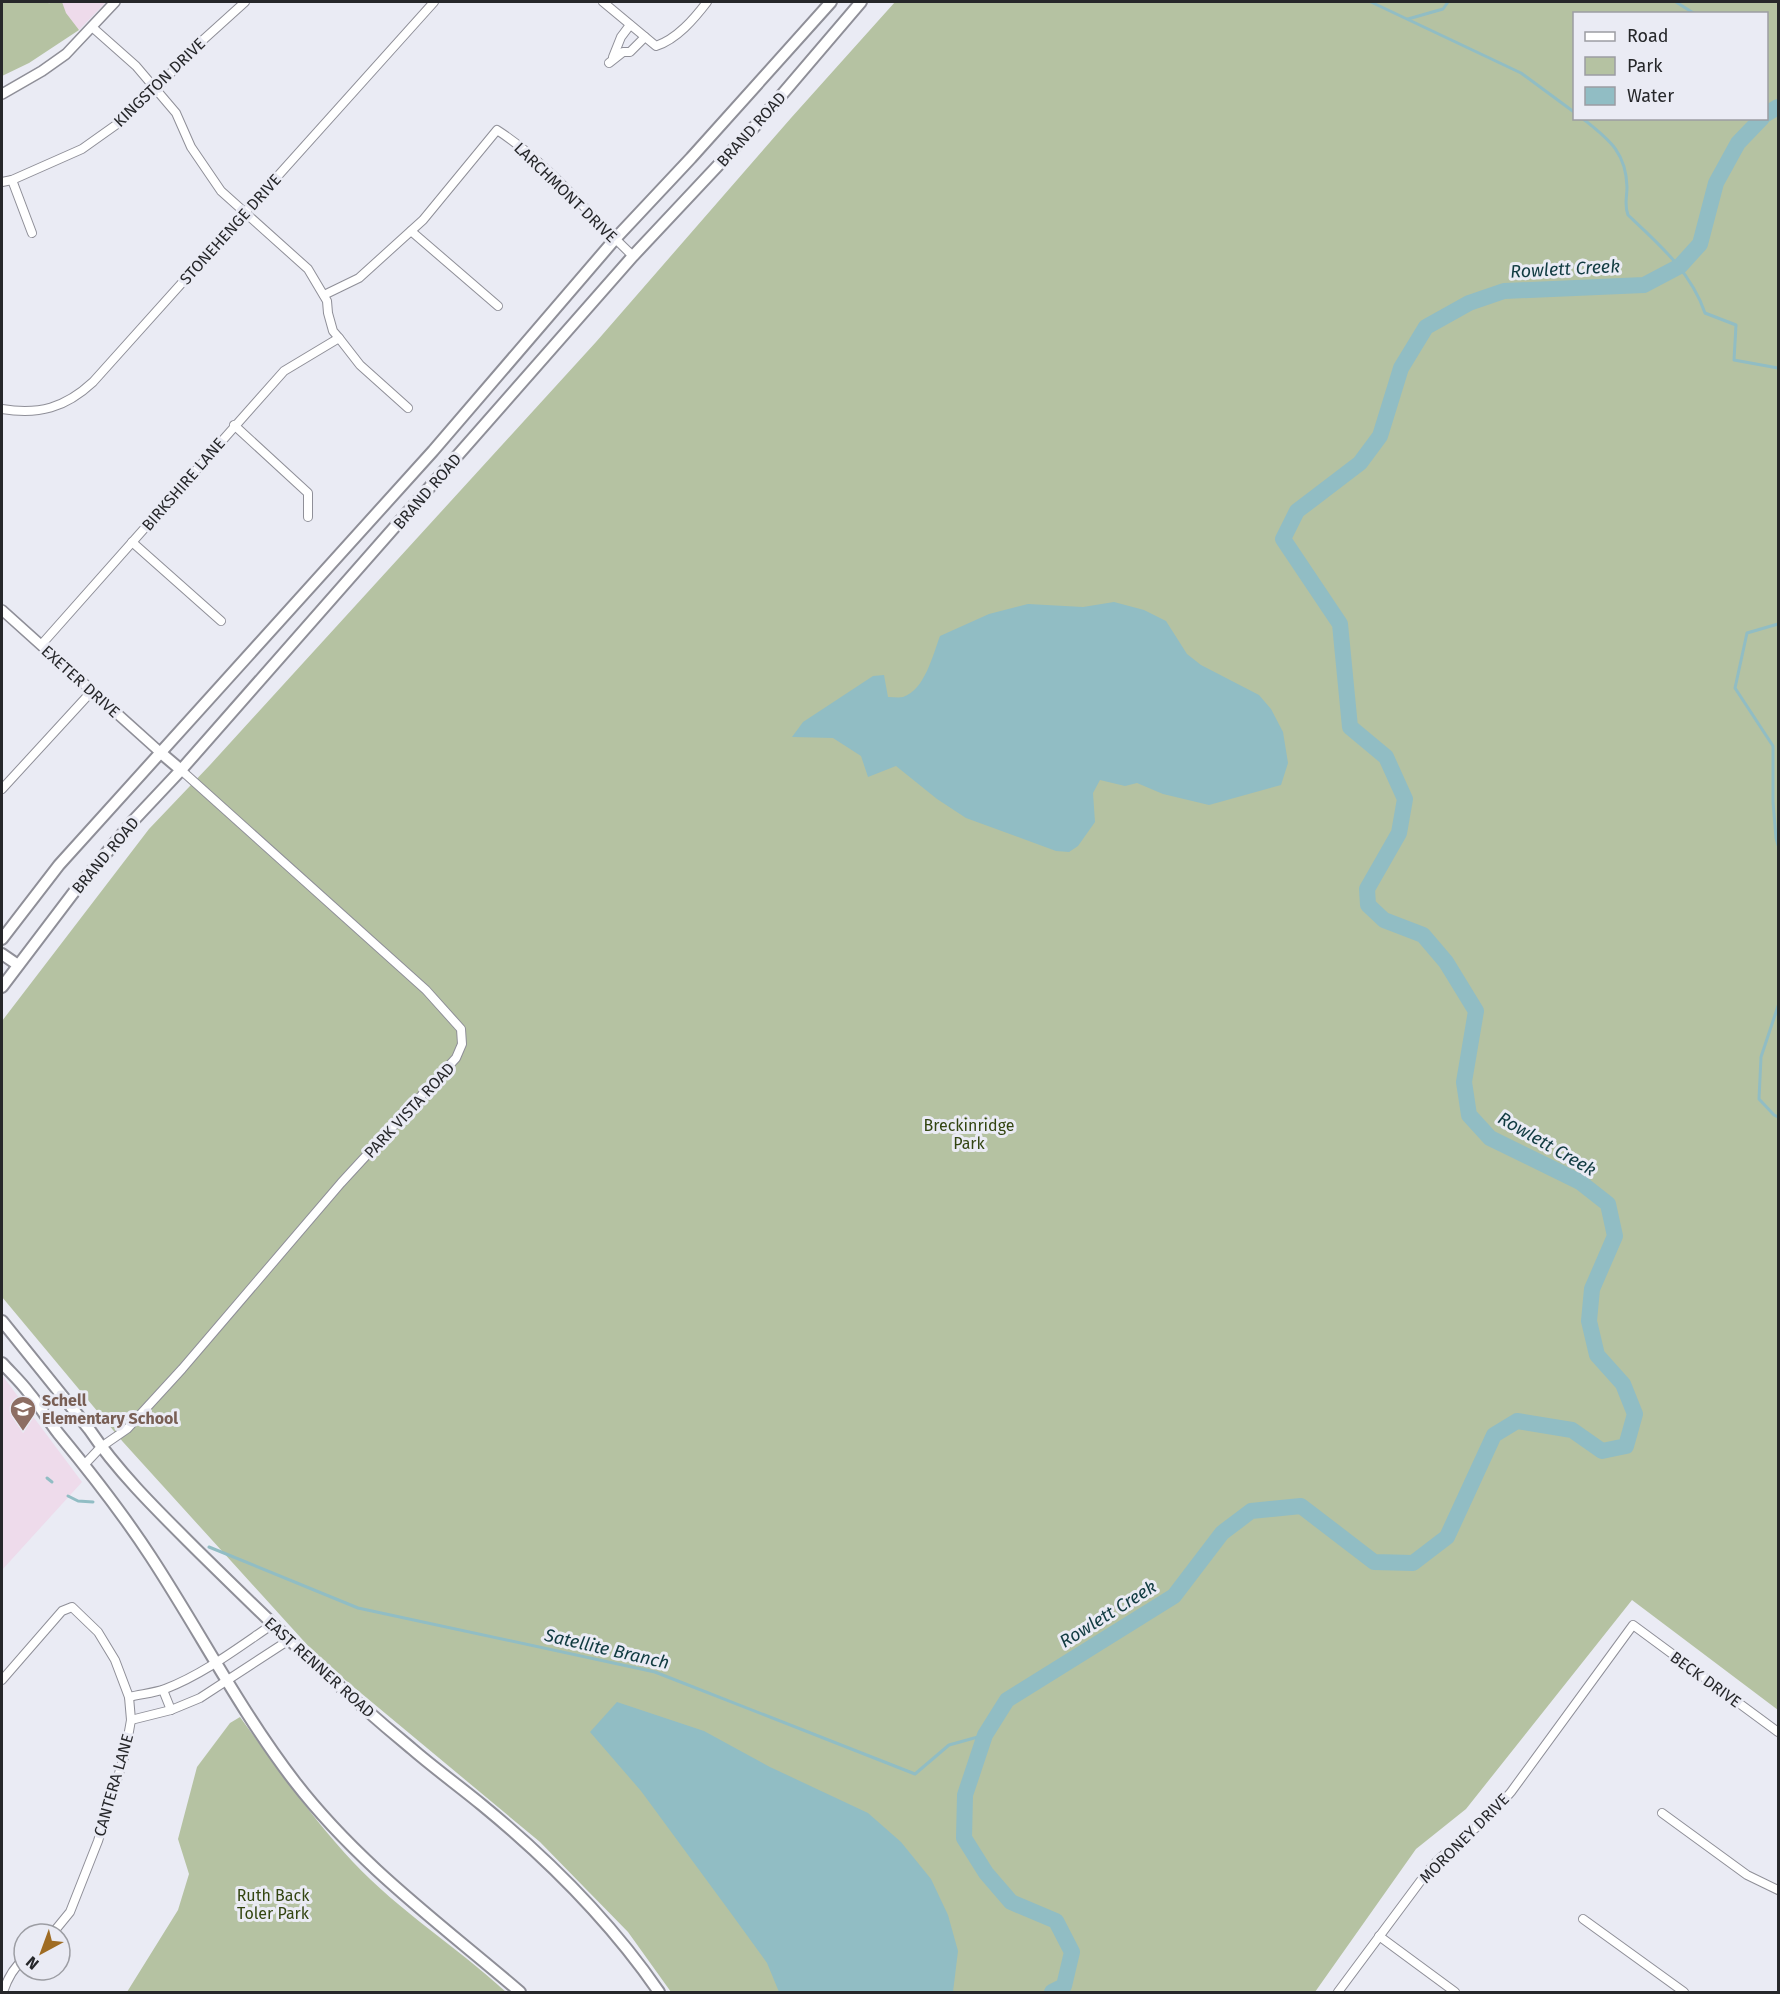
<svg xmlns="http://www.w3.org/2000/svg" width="1780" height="1994" font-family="'Fira Sans',sans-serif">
	<rect width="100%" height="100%" fill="#eaebf4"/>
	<g fill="#eedbeb">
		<polygon points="47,2 106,2 79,30"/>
		<polygon points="2,1375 82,1482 2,1570"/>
	</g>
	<g fill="#b5c2a2" fill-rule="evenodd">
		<polygon points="2,2 47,2 50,4 48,2 62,2 66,13 79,30 29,63 2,76"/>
		<path d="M895 2H1778V1710L1632 1600 1466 1809 1416 1849 1315 1992H671L628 1932 540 1842 320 1659 123 1442 2 1297V1021L149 829 210 765 596 342 791 118ZM1574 14H1766V118H1574Z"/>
		<path d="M240 1717C276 1766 311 1817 353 1862 399 1911 457 1947 506 1992H127L178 1910 189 1874 178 1839 197 1767 230 1723Z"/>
	</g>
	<g fill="#91bdc4">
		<path d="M1114 602 1144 610 1166 621 1187 654 1201 665 1259 695 1271 709 1283 732 1288 763 1281 785 1209 805 1163 794 1137 783 1125 786 1100 780 1093 793 1095 822 1078 846 1069 852 1056 851 966 818 937 799 896 766 868 777 861 756 833 738 792 737 803 722 873 676 884 675 888 697C893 697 899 698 903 697 925 690 933 654 940 636L989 614 1028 604 1083 607Z"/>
		<polygon points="617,1702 704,1731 770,1767 868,1813 901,1842 931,1879 948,1915 958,1951 953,1992 779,1992 767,1963 733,1916 641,1791 590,1732"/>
	</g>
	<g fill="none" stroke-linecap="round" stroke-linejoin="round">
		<g stroke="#91bdc4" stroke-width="3">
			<polyline points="1371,2 1521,73 1574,112"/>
			<polyline points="1676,2 1695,14"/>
			<polyline points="1408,19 1443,9 1448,2"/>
			<path d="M1582 118C1608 139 1626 151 1627 187 1627 198 1624 205 1628 215 1659 244 1691 272 1705 313L1736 325 1734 360 1778 368"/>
			<polyline points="1778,624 1747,633 1735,688 1773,746 1773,802 1776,838 1778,845"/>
			<polyline points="1778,1006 1761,1057 1759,1099 1774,1115 1778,1117"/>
			<polyline points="47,1478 52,1482"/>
			<polyline points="68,1496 78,1501 93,1502"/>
			<polyline points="209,1547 358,1608 655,1672 915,1774 949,1745 985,1735"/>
		</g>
		<g stroke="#91bdc4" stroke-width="16">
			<polyline points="1766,114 1778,107"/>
			<polyline points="1052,1992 1064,1986 1072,1952 1056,1921 1011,1902 986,1873 964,1838 965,1795 985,1735 1007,1700 1174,1596 1222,1533 1251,1511 1301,1506 1374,1562 1413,1563 1447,1537 1494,1435 1517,1421 1572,1430 1602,1451 1626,1446 1635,1414 1623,1384 1597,1355 1589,1321 1592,1289 1615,1236 1608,1204 1580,1182 1490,1138 1469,1115 1464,1082 1476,1011 1446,962 1423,935 1384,920 1368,905 1367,889 1399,833 1405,799 1386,757 1350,727 1340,624 1283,539 1297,511 1360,463 1380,436 1401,368 1426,327 1469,303 1504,291 1644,285 1680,266 1700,244 1716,183 1738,143 1762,118"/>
		</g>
		<g stroke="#8f8f98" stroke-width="10">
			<g id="minor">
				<path d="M603 2 656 46C677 39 694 19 707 2"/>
				<polyline points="92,27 136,66 176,113 191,147 221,191 308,269 327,301 328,313 333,331 339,338 360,365 408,408"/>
				<polyline points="613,57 621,37 630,25"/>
				<polyline points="609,63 623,52 630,52 645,37"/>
				<polyline points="12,180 32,233"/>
				<polyline points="2,182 12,180 82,149 120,122 156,89 193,49 245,2"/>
				<polyline points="411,231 498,306"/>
				<path d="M324 295 359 278 423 220 497 130C548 163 588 214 633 256"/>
				<path d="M2 409C39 415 65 408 93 382L434 2"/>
				<polyline points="234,425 308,493 308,517"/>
				<polyline points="132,542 221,621"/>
				<polyline points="41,645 284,371 339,338"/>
				<polyline points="2,789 92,691"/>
				<polyline points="84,1465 101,1447 127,1429 182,1369 341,1183 456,1058 462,1044 461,1029 426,990 181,770"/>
				<polyline points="2,1680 62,1611 72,1607 98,1632 115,1660 129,1697 131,1720 125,1754 98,1841 70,1912 52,1934"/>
				<polyline points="163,1690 171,1710"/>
				<path d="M129 1697C141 1694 154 1693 165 1689 204 1674 239 1647 273 1624"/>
				<polyline points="131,1720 171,1710 200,1698 289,1640"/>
				<polyline points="1662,1813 1747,1875 1778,1890"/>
				<polyline points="1583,1919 1684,1992"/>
				<polyline points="1379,1936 1455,1992"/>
				<path d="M3 1992C7 1980 14 1967 24 1959"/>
				<polyline points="1338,1992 1428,1871 1440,1858 1491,1815 1511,1792 1633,1625 1778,1732"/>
			</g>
		</g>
		<g stroke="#8f8f98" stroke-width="12">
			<g id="tertiary">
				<polyline points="2,94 42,71 66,54 115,2"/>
				<polyline points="2,610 161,753"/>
			</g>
		</g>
		<g stroke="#8f8f98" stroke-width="14">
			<g id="secondary">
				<polyline points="161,753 181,770"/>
				<polyline points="2,939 59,865 433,451 615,239 691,158 831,2"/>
				<polyline points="2,954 18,965"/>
				<polyline points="2,987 74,892 133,821 181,770 633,256 756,125 861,2"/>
				<path d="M2 1321 89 1429C120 1475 162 1515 201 1554 269 1621 337 1687 411 1748 434 1768 459 1786 482 1805 549 1860 610 1921 659 1992"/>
				<path d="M2 1363C11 1373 21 1382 29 1393 40 1406 48 1420 58 1433 91 1473 123 1514 151 1557 200 1632 241 1712 295 1782 359 1865 442 1925 520 1992"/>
			</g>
		</g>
		<use href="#minor" stroke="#fff" stroke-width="8"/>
		<use href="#tertiary" stroke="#fff" stroke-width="9"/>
		<use href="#secondary" stroke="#fff" stroke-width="10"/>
	</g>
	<defs>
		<g id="school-pin" transform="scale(1.35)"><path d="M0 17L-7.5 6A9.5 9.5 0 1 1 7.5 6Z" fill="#8d6e63" stroke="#eaebf4"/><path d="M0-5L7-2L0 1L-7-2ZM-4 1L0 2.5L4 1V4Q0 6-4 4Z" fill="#fff"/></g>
	</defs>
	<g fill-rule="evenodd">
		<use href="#school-pin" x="23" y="1409"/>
	</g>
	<g text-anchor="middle" stroke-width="6" stroke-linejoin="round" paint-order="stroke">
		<g font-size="16" fill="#26272a" stroke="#eaebf4">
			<text transform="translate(159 82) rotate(-44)" y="6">KINGSTON DRIVE</text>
			<text transform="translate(751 129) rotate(-48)" y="6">BRAND ROAD</text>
			<text transform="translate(566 192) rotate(44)" y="6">LARCHMONT DRIVE</text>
			<text transform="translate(230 229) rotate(-48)" y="6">STONEHENGE DRIVE</text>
			<text transform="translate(183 484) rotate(-49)" y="6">BIRKSHIRE LANE</text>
			<text transform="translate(427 491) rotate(-49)" y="6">BRAND ROAD</text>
			<text transform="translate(81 681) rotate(42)" y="6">EXETER DRIVE</text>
			<text transform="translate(105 855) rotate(-50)" y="6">BRAND ROAD</text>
			<text transform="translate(409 1110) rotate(-47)" y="6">PARK VISTA ROAD</text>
			<text transform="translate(320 1667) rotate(42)" y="6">EAST RENNER ROAD</text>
			<text transform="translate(1706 1679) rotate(36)" y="6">BECK DRIVE</text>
			<text transform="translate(113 1785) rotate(-74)" y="6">CANTERA LANE</text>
			<text transform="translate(1464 1838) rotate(-45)" y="6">MORONEY DRIVE</text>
		</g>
		<g font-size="16" fill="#334511" stroke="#eaebf4">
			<text x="969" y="1131">Breckinridge<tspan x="969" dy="18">Park</tspan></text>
			<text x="273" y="1901">Ruth Back<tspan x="273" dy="18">Toler Park</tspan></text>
		</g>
		<g font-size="16" font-weight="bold" fill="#785e54" stroke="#eaebf4" text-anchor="start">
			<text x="42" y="1406">Schell<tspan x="42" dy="18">Elementary School</tspan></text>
		</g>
		<g font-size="18" font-style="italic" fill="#113b41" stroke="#eaebf4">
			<text transform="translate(1565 269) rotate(-3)" y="6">Rowlett Creek</text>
			<text transform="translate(1547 1144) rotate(30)" y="6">Rowlett Creek</text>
			<text transform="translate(1108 1614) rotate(-32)" y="6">Rowlett Creek</text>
			<text transform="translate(607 1649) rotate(13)" y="6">Satellite Branch</text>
		</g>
	</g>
	<rect width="1780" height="1994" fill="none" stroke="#26272a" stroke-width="6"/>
	<rect x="1573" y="12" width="195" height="108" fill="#eaebf4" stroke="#9c9da3" stroke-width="1.5"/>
	<rect x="1585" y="32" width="30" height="9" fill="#ffffff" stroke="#9c9da3" stroke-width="1.5"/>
	<text x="1627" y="42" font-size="18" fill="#26272a">Road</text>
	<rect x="1585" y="57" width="30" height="18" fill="#b5c2a2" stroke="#9c9da3" stroke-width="1.5"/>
	<text x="1627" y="72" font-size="18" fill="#26272a">Park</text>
	<rect x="1585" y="87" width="30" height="18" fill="#91bdc4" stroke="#9c9da3" stroke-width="1.5"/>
	<text x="1627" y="102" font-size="18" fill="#26272a">Water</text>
	<g transform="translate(42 1952) rotate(221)"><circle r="28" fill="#eaebf4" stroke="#9c9da3" stroke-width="1.5"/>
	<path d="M0-4.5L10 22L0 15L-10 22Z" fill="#9f6c23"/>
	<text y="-9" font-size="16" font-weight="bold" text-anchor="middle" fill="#26272a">N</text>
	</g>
</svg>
